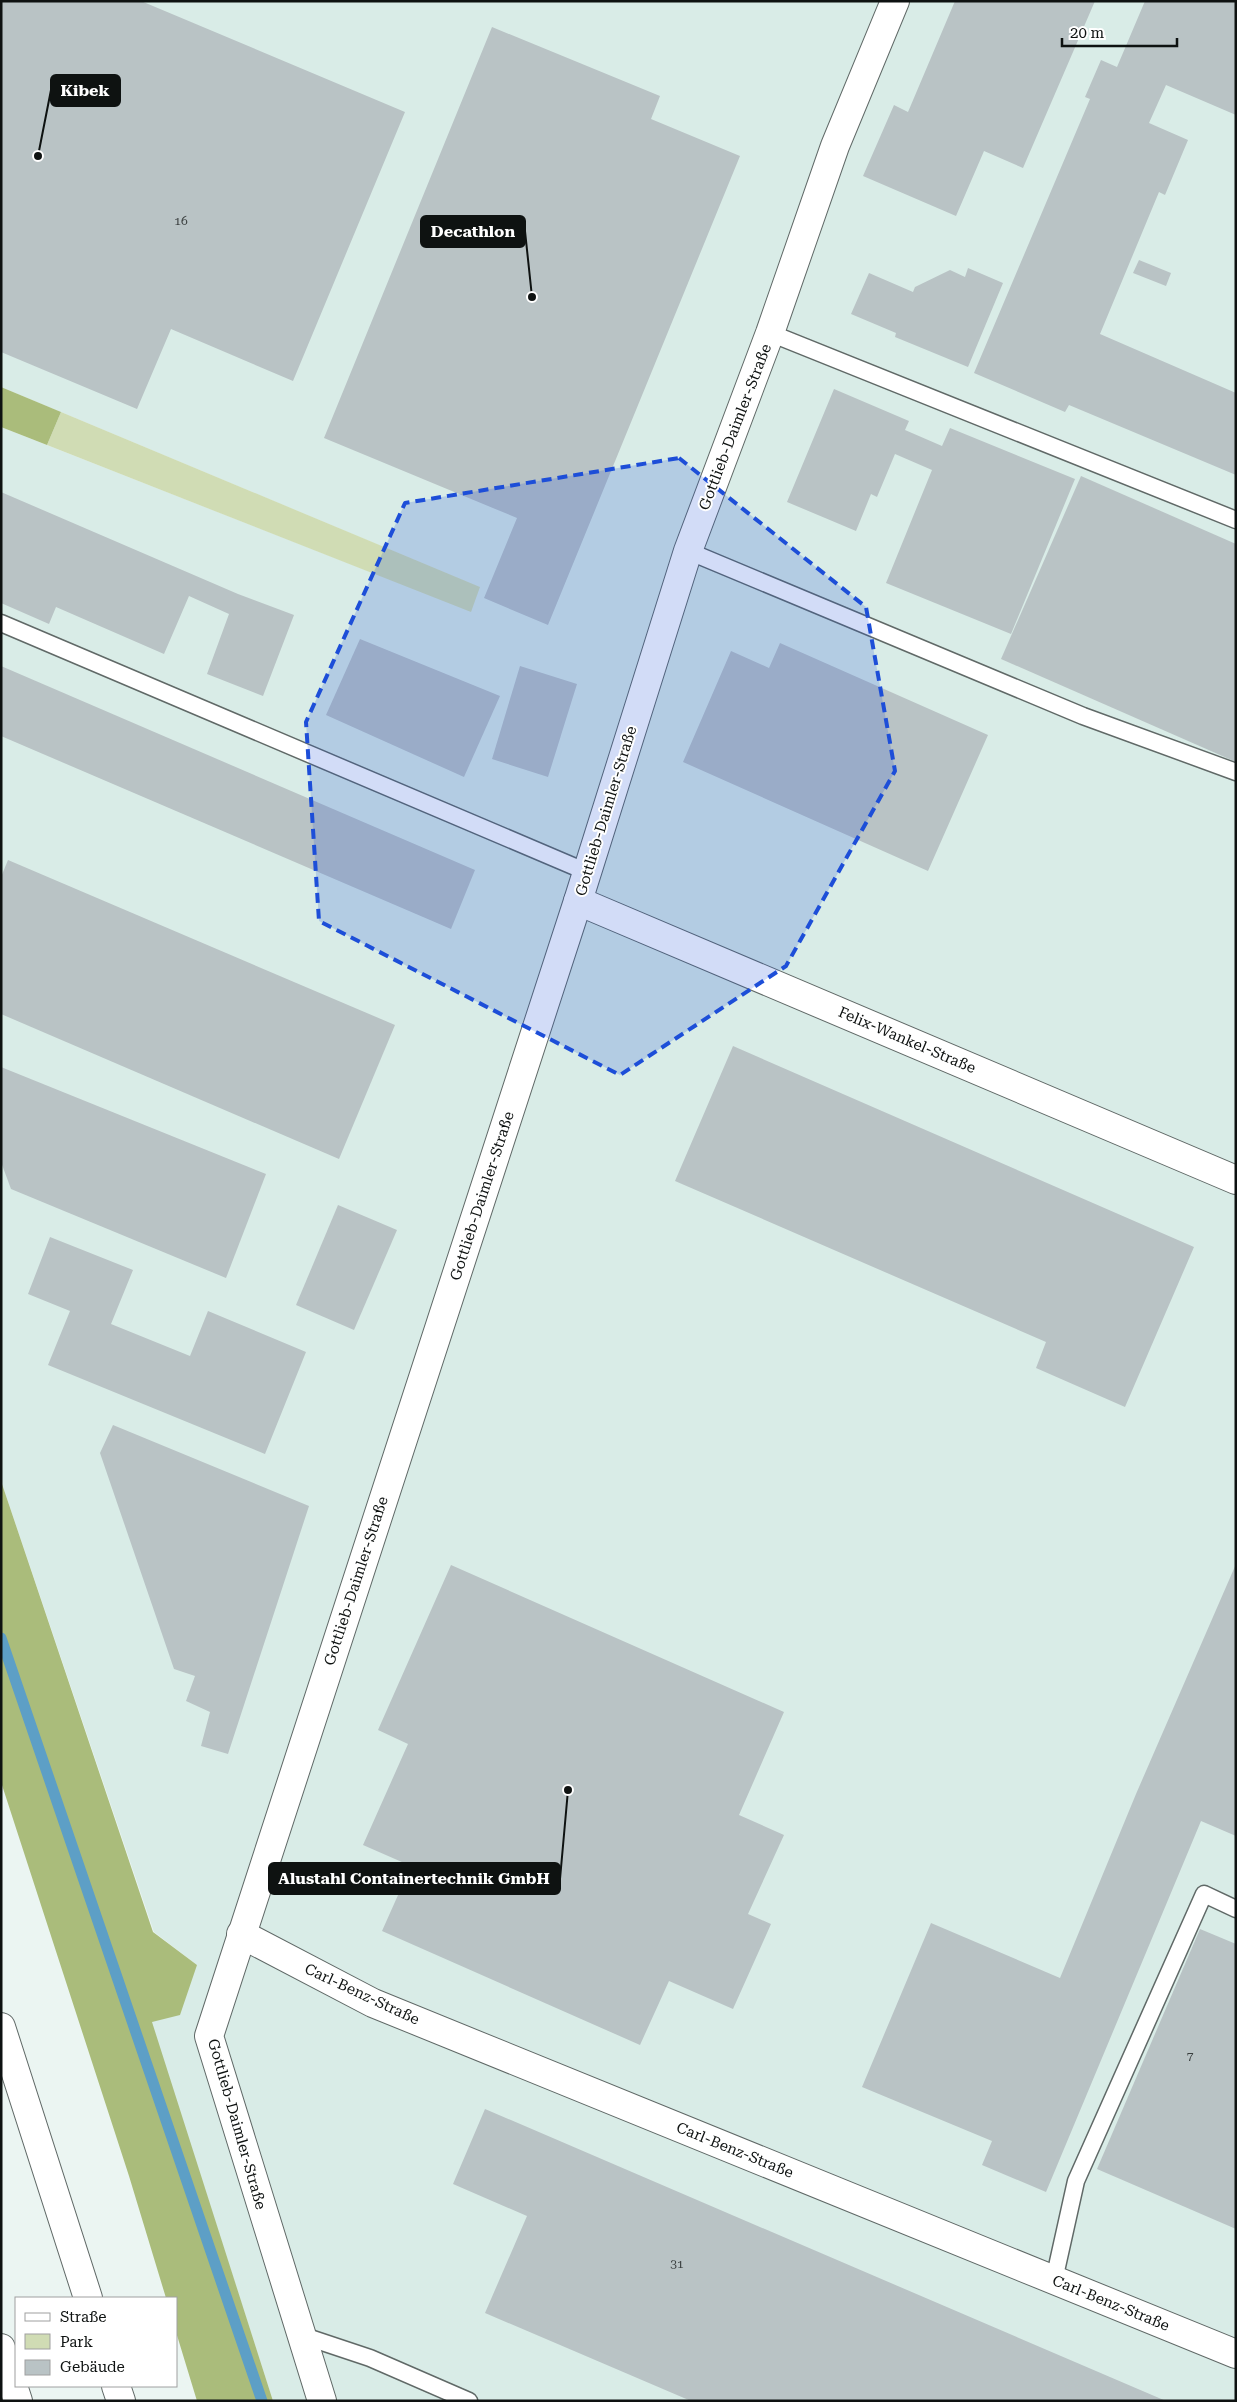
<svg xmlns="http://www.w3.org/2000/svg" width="1237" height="2402" font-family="'Roboto Serif',serif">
	<rect width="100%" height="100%" fill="#ebf5f2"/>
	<polygon fill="#d9ece7" points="1,1 1236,1 1236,2401 273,2401 151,2022 197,1965 154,1932 1,1481 1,427 470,611 479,587 1,387"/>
	<polygon fill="#d0dcb4" points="61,412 480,587 471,612 47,445"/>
	<g fill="#aabc7b">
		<polygon points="1,387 61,412 47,445 1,427"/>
		<polygon points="1,1481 153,1932 197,1965 180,2015 152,2022 273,2401 197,2401 176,2332 176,2298 166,2298 129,2176 1,1782"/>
	</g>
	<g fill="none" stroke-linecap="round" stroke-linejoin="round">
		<polyline stroke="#5d9fc6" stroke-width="11" points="1,1638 262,2401"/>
	</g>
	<g fill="#b9c3c5">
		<polygon points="1,1 141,1 405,112 293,381 171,329 137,409 1,352"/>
		<polygon points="955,1 1095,1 1023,168 984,151 956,216 863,176 894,105 908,112"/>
		<polygon points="1145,1 1236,1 1236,115 1166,85 1149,123 1188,140 1165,195 1159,192 1100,334 1236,393 1236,475 1069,405 1065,412 974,373 1090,99 1085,97 1101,60 1117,67"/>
		<polygon points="492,27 660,96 651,119 740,156 548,625 484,598 517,518 324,438"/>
		<polygon points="1139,260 1171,273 1166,286 1133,273"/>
		<polygon points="968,268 1003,283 968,367 895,337 896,333 851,314 869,273 913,292 915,287 950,270 965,277"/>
		<polygon points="834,389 909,421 905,430 942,446 950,428 1075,479 1011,634 886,583 932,470 895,454 877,497 871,494 856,531 787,502"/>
		<polygon points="1081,476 1236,544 1236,762 1001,659"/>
		<polygon points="1,492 238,594 294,615 263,696 207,674 229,614 189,596 164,654 56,607 49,624 1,603"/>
		<polygon points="360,639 500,696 464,777 326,715"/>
		<polygon points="780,643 988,735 928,871 683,762 731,651 769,668"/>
		<polygon points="1,666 475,870 451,929 1,736"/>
		<polygon points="520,666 577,684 548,777 492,759"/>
		<polygon points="8,860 395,1025 339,1159 1,1014 1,877"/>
		<polygon points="733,1046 1194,1247 1125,1407 1036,1368 1046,1342 675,1181"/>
		<polygon points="1,1067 266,1174 226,1278 11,1189 1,1162"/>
		<polygon points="338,1205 397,1230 354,1330 296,1305"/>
		<polygon points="50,1237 133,1270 111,1324 190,1356 208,1311 306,1352 265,1454 48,1365 70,1311 28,1294"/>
		<polygon points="113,1425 309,1506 228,1754 201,1746 210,1712 186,1701 195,1676 174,1669 100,1453"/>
		<polygon points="1236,1564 1236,1836 1201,1821 1046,2192 982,2165 992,2141 862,2087 931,1923 1060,1978 1136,1794"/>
		<polygon points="451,1565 784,1712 739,1815 784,1835 748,1914 771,1924 733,2009 669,1981 640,2045 382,1931 411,1866 363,1845 408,1744 378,1730"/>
		<polygon points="1200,1929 1236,1944 1236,2229 1097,2169"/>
		<polygon points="485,2109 1166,2401 691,2401 485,2313 527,2216 453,2184"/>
	</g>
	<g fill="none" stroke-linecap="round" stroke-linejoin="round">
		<g stroke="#606967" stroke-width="19">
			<g id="lane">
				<polyline points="770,333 1236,520"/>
				<polyline points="688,551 1083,716 1236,772"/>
				<polyline points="1,623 587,872"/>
				<polyline points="1054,2280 1076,2181 1204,1894 1236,1909"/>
				<polyline points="301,2335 370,2358 469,2401"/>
			</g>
		</g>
		<g stroke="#606967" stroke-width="30">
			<g id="street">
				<polyline points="578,901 1236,1180"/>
				<polyline points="241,1934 373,2003 1236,2354"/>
				<polyline points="322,2401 209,2036 578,901 688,551 770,333 835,146 895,1"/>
			</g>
		</g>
		<g stroke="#606967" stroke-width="30">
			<g id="highway">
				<polyline points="1,2027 88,2298"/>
				<polyline points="1,2348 18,2401"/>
				<polyline points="116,2386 121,2401"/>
			</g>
		</g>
		<use href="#lane" stroke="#fff" stroke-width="16"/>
		<use href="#street" stroke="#fff" stroke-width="28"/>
		<use href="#highway" stroke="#fff" stroke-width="28"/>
	</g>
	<path fill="#1d4ed8" fill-opacity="0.2" stroke="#1d4ed8" stroke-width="4" stroke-dasharray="10 6" stroke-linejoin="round" d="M679 458 866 607 895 771 786 966 620 1075 319 921 306 722 405 503Z"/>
	<g text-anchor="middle" stroke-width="4" stroke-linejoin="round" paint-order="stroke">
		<g font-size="12" fill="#393e3e">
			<text x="181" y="225">16</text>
			<text x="1190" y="2060">7</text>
			<text x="677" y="2268">31</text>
		</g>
		<g font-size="15" fill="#0e1211" stroke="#fff">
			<text transform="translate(735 427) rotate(-69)" y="5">Gottlieb-Daimler-Straße</text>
			<text transform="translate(606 811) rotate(-73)" y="5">Gottlieb-Daimler-Straße</text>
			<text transform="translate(907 1040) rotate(23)" y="5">Felix-Wankel-Straße</text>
			<text transform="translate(482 1196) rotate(-72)" y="5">Gottlieb-Daimler-Straße</text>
			<text transform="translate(356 1581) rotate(-72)" y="5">Gottlieb-Daimler-Straße</text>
			<text transform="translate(362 1994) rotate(25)" y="5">Carl-Benz-Straße</text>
			<text transform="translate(237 2124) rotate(74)" y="5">Gottlieb-Daimler-Straße</text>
			<text transform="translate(735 2150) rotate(22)" y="5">Carl-Benz-Straße</text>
			<text transform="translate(1111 2303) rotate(22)" y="5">Carl-Benz-Straße</text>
		</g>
	</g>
	<path fill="none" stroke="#0e1211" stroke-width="2" d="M38 156L51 90M532 297L525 231M568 1790L560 1879"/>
	<g fill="#0e1211" stroke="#fff" stroke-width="2">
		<circle cx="38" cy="156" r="5"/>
		<circle cx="532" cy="297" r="5"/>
		<circle cx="568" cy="1790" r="5"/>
	</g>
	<g fill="#0e1211" stroke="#0e1211" stroke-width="2">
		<rect x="51" y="75" width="69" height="31" rx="5"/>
		<rect x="421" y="216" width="104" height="31" rx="5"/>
		<rect x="269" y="1863" width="291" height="31" rx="5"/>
	</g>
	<g font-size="16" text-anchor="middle" font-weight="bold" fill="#fff">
		<text x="85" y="96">Kibek</text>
		<text x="473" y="237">Decathlon</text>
		<text x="414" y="1884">Alustahl Containertechnik GmbH</text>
	</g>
	<rect width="1237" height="2402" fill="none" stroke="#0e1211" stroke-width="5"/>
	<rect x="15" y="2297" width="162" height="90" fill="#ffffff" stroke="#9fa0a0"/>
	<rect x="25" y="2313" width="25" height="8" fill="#ffffff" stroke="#9fa0a0"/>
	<text x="60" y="2322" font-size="15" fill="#0e1211">Straße</text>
	<rect x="25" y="2334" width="25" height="15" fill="#d0dcb4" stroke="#9fa0a0"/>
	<text x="60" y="2347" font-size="15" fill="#0e1211">Park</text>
	<rect x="25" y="2360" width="25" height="15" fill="#b9c3c5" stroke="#9fa0a0"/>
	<text x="60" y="2372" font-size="15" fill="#0e1211">Gebäude</text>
	<path d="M1062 38v8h115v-8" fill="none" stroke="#0e1211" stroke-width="2.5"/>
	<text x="1070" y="38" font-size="15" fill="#0e1211" stroke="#ffffff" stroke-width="4" paint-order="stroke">20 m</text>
</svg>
